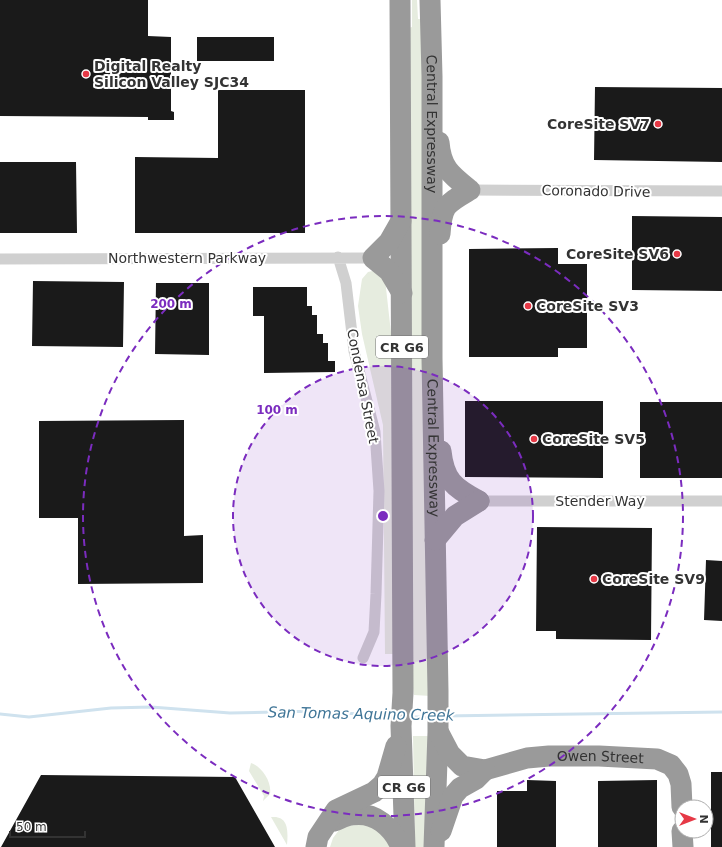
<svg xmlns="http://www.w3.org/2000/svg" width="722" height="847" viewBox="0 0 722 847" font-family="'DejaVu Sans',sans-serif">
<rect width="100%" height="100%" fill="#fff"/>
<path fill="#e6ecdf" d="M 412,0 L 417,0 L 418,19 L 423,19 L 431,696 L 414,695 L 413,688 L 405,29 L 412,27 Z
M 377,270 L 385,279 L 391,333 L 396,654 L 385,654 L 383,425 L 362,334 L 358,306 L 362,279 L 368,272 Z
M 413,736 L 430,736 L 427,847 L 415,847 Z
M 251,763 C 262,767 272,782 270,794 L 263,801 L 264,796 L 249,771 Z
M 274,817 C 289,817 288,833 287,845 L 271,817 Z
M 373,824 L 391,847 L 330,847 L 333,838 L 342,826 Z"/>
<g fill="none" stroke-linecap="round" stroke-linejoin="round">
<path stroke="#cfe2ee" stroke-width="3" d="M 0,714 L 29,717 L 111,708 L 151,707 L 230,713 L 320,711 L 395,717
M 444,716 L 722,712
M 409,717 L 431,717"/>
</g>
<path fill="#1a1a1a" d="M 0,0 L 148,0 L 148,36 L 171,37 L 171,111 L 174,112 L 174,120 L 148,120 L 148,117 L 0,116 Z
M 197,37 L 274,37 L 274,61 L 197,61 Z
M 595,87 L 722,88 L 722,162 L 594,160 Z
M 218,90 L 305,90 L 305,233 L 135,233 L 135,157 L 218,158 Z
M 0,162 L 76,162 L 77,233 L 0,233 Z
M 632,216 L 722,217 L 722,291 L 632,290 Z
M 558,248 L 558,264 L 587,264 L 587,348 L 558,348 L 558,357 L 469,357 L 469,249 Z
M 33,281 L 124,282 L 123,347 L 32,346 Z
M 156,283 L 209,283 L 209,355 L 155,354 Z
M 253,287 L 307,287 L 307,306 L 312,306 L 312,315 L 317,315 L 317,334 L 323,334 L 323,343 L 328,343 L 328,361 L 335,361 L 335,372 L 264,373 L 264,316 L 253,316 Z
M 465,401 L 603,401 L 603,478 L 465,477 Z
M 640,402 L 722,402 L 722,478 L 640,478 Z
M 184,420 L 184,536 L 203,535 L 203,583 L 78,584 L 78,518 L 39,518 L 39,421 Z
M 537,527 L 652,528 L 651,640 L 556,639 L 556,631 L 536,631 Z
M 706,560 L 722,561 L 722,621 L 704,620 Z
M 711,772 L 722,772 L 722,847 L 711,847 Z
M 41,775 L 235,777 L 275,847 L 1,847 Z
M 527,780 L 556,781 L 556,847 L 497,847 L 497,791 L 527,791 Z
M 657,780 L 657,847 L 598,847 L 598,781 Z"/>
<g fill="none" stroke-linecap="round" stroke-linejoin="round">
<path stroke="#d0d0d0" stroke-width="11" d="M 470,190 L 722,191
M 338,257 L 346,283 L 354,351 L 375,432 L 379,491 L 376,594 L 374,632 L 363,658
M 0,259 L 373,258
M 479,501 L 722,501"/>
<g stroke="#9a9a9a" stroke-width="21">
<path d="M 400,0 L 403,693 L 401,726 L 405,847"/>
<path id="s1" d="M 430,0 L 432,76 L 432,358 L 438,691 L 438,732 L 434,847"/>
<path d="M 439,142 C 441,168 451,175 470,190 C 446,204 442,205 440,234"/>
<path d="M 401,221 L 389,242 L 373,258 L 389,271 L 402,293"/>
<path d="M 441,451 C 444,480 454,488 479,501"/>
<path d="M 435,540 L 455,516 L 479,501"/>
<path id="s2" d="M 439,733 L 450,754 L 462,766 L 485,770 L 527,758 L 549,756 L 599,756 L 657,759 L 671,765 L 678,774 L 681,784 L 682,807"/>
<path d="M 334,821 C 340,819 346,815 352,815 C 375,811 393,828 401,847"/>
<path d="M 441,831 L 453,796 L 460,788 L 476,779 L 485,770"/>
<path d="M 682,831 L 683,847"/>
<path d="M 316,847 L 318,837 L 336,810 L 374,792 L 382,785 L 387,777 L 396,746"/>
</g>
</g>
<circle cx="383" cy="516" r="150" fill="#7b2cbf" fill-opacity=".12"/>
<g fill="none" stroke="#7b2cbf" stroke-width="2" stroke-dasharray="7 5">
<circle cx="383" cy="516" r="150"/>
<circle cx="383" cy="516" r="300"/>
</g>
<g fill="#e63946" stroke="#fff" stroke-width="1.5">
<circle cx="86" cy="74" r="4"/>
<circle cx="658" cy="124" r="4"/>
<circle cx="677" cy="254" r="4"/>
<circle cx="528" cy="306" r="4"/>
<circle cx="534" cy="439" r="4"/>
<circle cx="594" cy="579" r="4"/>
</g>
<g text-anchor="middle" stroke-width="4" stroke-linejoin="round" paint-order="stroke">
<g fill="#fff" stroke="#707070" stroke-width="1">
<rect x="376" y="336" width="52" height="22" rx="3"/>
<rect x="378" y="776" width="52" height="22" rx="3"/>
</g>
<g font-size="13" font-weight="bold" fill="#333">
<text x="402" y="352">CR G6</text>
<text x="404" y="792">CR G6</text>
</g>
<g font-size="14" font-weight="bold" fill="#333" stroke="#fff" text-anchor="start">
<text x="94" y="71">Digital Realty<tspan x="94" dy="16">Silicon Valley SJC34</tspan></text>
<text x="650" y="129" text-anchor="end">CoreSite SV7</text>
<text x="669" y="259" text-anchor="end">CoreSite SV6</text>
<text x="536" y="311">CoreSite SV3</text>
<text x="542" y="444">CoreSite SV5</text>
<text x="602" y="584">CoreSite SV9</text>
</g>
<g font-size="14" fill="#333" stroke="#fff">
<text dy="5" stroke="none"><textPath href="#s1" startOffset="124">Central Expressway</textPath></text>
<text transform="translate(596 191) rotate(1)" y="5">Coronado Drive</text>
<text x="187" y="263">Northwestern Parkway</text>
<text transform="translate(363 386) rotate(79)" y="5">Condensa Street</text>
<text dy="5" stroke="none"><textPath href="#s1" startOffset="448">Central Expressway</textPath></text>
<text x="600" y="506">Stender Way</text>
<text dy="5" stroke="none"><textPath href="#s2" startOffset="181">Owen Street</textPath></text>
</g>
<g font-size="15" font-style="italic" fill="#3f7597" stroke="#fff">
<text transform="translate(361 714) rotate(1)" y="5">San Tomas Aquino Creek</text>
</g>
</g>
<circle cx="383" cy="516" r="6" fill="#7b2cbf" stroke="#fff" stroke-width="2"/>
<g font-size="12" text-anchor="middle" font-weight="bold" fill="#7b2cbf" stroke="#fff" stroke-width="4" stroke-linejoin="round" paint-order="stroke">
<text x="171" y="308">200 m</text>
<text x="277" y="414">100 m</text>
</g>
<g transform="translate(694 819) rotate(90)"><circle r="19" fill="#ffffff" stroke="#adadad"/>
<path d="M0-3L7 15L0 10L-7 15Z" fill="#e63946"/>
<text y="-6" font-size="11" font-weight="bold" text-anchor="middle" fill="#333333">N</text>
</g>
<path d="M10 831v6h75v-6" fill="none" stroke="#333333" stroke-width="2"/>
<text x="16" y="831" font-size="12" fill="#333333" stroke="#ffffff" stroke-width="3" paint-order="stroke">50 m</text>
</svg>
